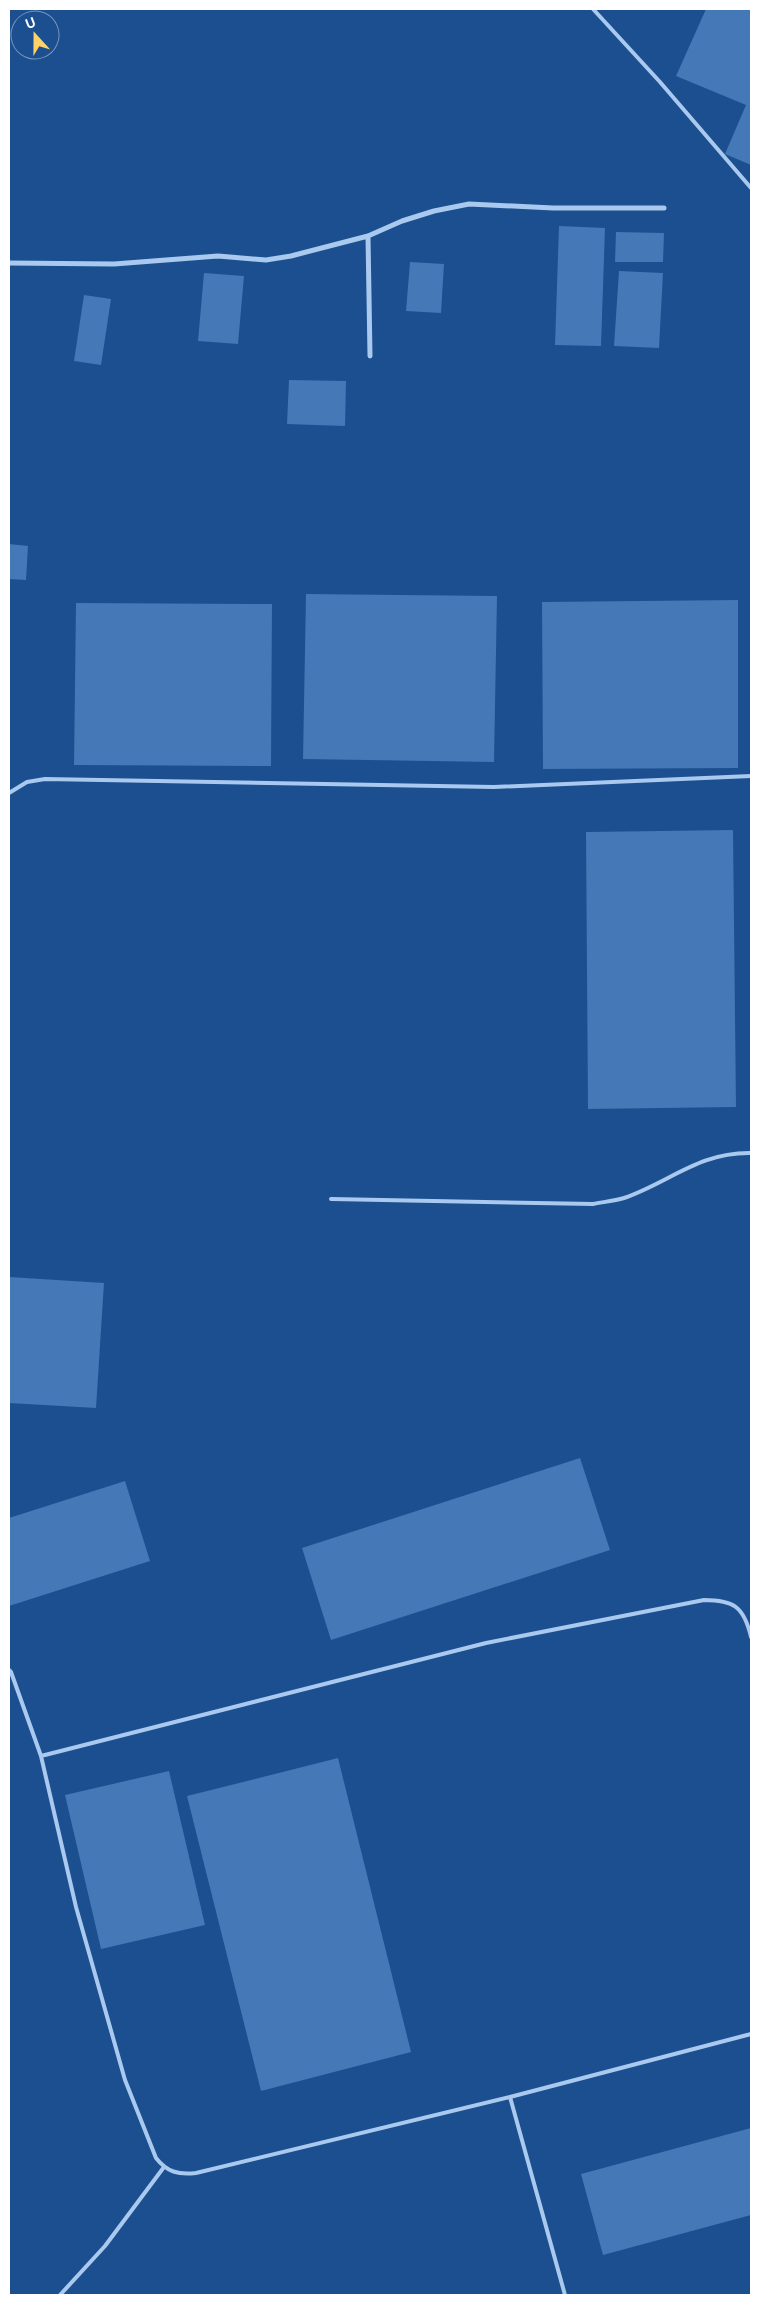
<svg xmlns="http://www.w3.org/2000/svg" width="760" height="2304" viewBox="0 0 760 2304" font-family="'DM Sans',sans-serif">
<rect width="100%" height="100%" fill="#1b4f8f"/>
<path fill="#4478b7" d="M 706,9 L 751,9 L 751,165 L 725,154 L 746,105 L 676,76 Z
M 559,226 L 605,228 L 601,346 L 555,345 Z
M 616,232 L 664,233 L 663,262 L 615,262 Z
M 410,262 L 444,264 L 441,313 L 406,311 Z
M 619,271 L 663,273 L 659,348 L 614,346 Z
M 204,273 L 244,276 L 238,344 L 198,341 Z
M 84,295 L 111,299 L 101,365 L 74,361 Z
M 289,380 L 346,381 L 345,426 L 287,424 Z
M 9,544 L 28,546 L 26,580 L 9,579 Z
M 306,594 L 497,596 L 494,762 L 303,759 Z
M 738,600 L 738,768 L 543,769 L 542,602 Z
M 76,603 L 272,604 L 271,766 L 74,765 Z
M 733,830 L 736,1107 L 588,1109 L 586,832 Z
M 9,1277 L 104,1283 L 96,1408 L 9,1403 Z
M 580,1458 L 610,1550 L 331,1640 L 302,1548 Z
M 125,1481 L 150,1561 L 9,1606 L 9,1518 Z
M 338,1758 L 411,2052 L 261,2091 L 187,1796 Z
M 169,1771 L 205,1925 L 101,1949 L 65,1795 Z
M 751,2128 L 751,2215 L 603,2255 L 581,2174 Z"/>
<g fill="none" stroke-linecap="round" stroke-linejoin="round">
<path stroke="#a9c9ee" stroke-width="4" d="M 593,9 L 660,82 L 751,188
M 9,793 L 27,782 L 45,779 L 494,787 L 751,776
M 331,1199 L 593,1204 C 603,1202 614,1201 624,1198 C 670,1182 699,1152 751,1153
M 9,1670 L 11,1672 L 41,1756 L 76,1907 L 125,2080 L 156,2158 C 167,2172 178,2175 196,2173 L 510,2097
M 41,1756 L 486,1643 L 704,1600 C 734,1600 744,1607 751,1637
M 60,2295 L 105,2246 L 164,2167
M 565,2295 L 510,2097 L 751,2034"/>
<path stroke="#a9c9ee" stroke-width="5" d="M 368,236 L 370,356
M 9,263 L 114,264 L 218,256 L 266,260 L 291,256 L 368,236 L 402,221 L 434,211 L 469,204 L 553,208 L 664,208"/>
</g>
<rect width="760" height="2304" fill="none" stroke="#ffffff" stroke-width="20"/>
<g transform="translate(35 35) rotate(339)"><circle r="24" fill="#1b4f8f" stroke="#7695bc"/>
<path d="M0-4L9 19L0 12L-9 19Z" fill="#ffd166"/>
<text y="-8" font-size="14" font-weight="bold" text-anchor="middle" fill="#ffffff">U</text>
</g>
</svg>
